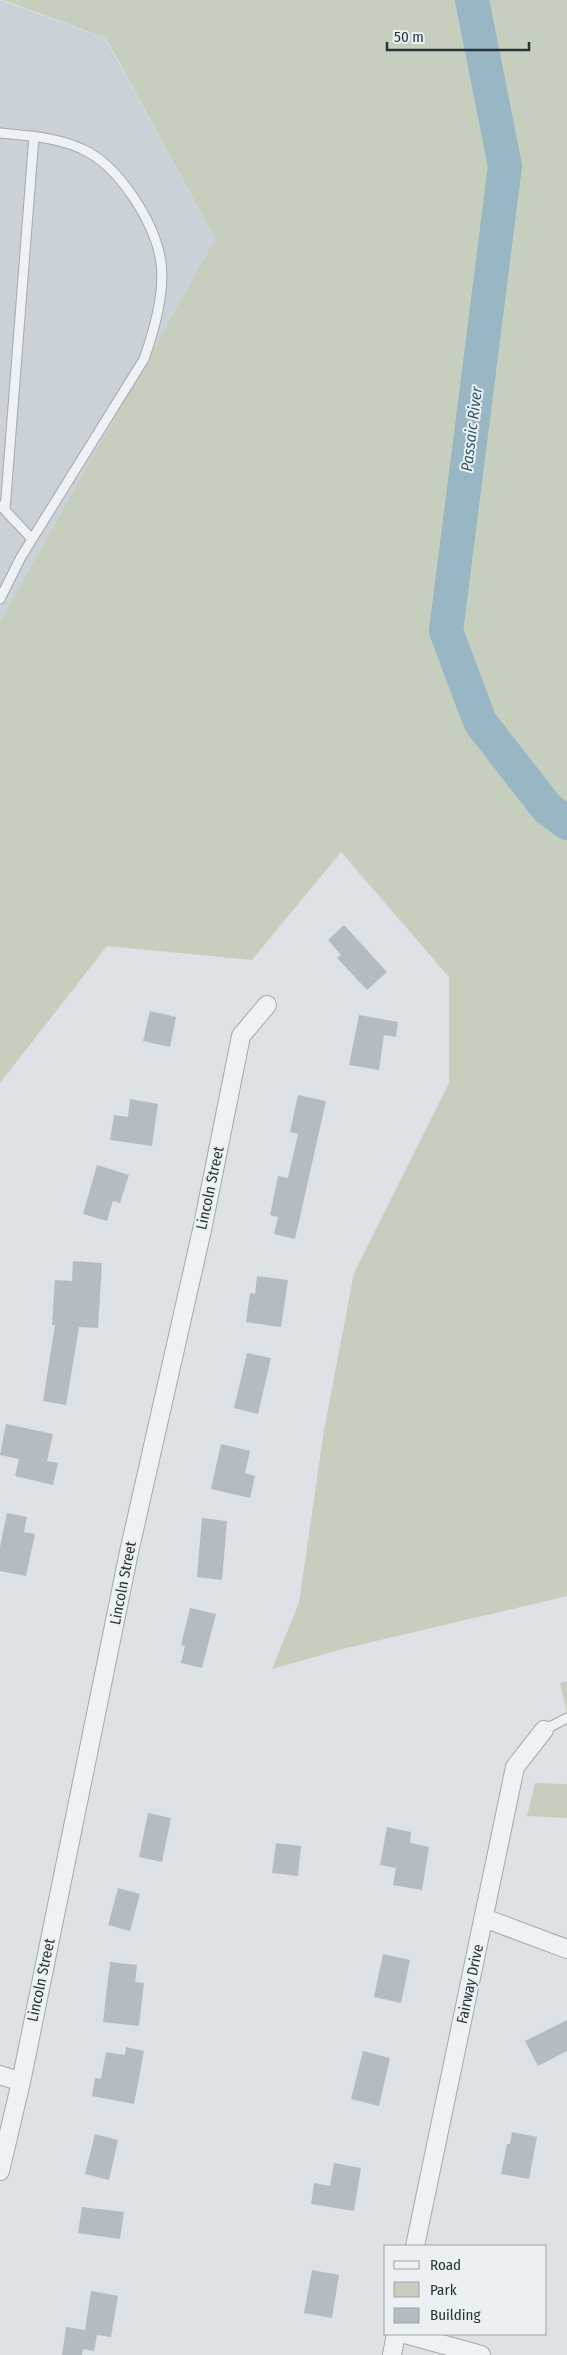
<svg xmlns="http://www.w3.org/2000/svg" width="567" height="2355" viewBox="0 0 567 2355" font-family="'Fira Sans Condensed',sans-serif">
<rect width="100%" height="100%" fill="#dce2e5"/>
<path fill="#cad1d7" d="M 0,0 L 105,38 L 215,239 L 0,621 Z"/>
<path fill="#c6cfbe" d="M 3,0 L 567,0 L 567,1596 L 346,1648 L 272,1669 L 299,1603 L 324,1430 L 354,1273 L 449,1083 L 449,977 L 341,852 L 252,960 L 107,946 L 0,1083 L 0,621 L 215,239 L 106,38 Z
M 567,1681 L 567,1713 L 560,1683 Z
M 535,1783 L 567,1784 L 567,1818 L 527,1816 Z"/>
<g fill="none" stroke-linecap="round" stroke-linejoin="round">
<path stroke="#99b6c4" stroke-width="34" d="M 472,0 L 505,166 L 446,631 L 480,722 L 547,808 L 567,823"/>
</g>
<path fill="#b4bcc2" d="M 344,925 L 387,972 L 367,990 L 337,958 L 341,955 L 328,940 Z
M 150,1011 L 176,1017 L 170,1047 L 143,1041 Z
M 359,1015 L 398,1022 L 396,1037 L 384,1035 L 379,1070 L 349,1065 Z
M 298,1095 L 326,1101 L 295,1239 L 274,1234 L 278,1217 L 270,1215 L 278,1176 L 288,1178 L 298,1134 L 290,1132 Z
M 130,1099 L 158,1104 L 152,1146 L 110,1140 L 114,1115 L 128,1117 Z
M 97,1165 L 129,1175 L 120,1203 L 113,1201 L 107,1221 L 83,1214 Z
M 73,1261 L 102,1263 L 98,1328 L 79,1327 L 66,1405 L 43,1401 L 55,1325 L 52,1325 L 55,1280 L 72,1281 Z
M 257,1276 L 288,1280 L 281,1327 L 246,1322 L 250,1293 L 255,1294 Z
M 247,1353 L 271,1358 L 258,1414 L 234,1408 Z
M 6,1424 L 53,1434 L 47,1461 L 58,1463 L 53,1485 L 15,1476 L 19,1459 L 0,1455 Z
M 221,1444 L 250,1451 L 245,1473 L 255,1476 L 250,1498 L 211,1489 Z
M 7,1513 L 27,1517 L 24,1532 L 35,1534 L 26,1576 L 0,1571 L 0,1547 Z
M 202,1518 L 227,1521 L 222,1580 L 197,1577 Z
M 190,1608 L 216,1614 L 202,1668 L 181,1663 L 185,1646 L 181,1645 Z
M 148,1813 L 171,1818 L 162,1862 L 139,1857 Z
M 387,1827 L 411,1832 L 410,1843 L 429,1847 L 422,1890 L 393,1885 L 396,1868 L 380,1865 Z
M 276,1843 L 301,1846 L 298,1876 L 272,1873 Z
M 118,1888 L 140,1894 L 130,1931 L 108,1925 Z
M 383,1954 L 410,1960 L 401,2003 L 374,1997 Z
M 110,1962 L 137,1965 L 135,1982 L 144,1983 L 139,2026 L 103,2022 Z
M 567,2020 L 567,2051 L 538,2066 L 525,2041 Z
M 126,2047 L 144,2051 L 134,2104 L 92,2096 L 95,2078 L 101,2079 L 106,2052 L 125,2055 Z
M 363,2051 L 390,2058 L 379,2106 L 351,2099 Z
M 512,2132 L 537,2137 L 529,2179 L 501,2174 L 507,2144 L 510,2144 Z
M 95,2134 L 118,2140 L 109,2180 L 85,2174 Z
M 334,2163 L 361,2168 L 354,2211 L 311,2204 L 314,2183 L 330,2186 Z
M 82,2207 L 124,2212 L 120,2239 L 78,2233 Z
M 312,2270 L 339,2275 L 332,2318 L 304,2313 Z
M 91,2291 L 118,2296 L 111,2337 L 97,2335 L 94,2351 L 83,2349 L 82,2355 L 62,2355 L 66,2327 L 85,2330 Z"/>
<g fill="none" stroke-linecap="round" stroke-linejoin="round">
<defs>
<path id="lane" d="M 0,133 C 28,136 56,137 82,149 C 119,165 155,223 161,262 C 165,292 154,331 144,359 L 21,557 L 0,599
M 1,506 L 32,539
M 5,510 L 34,136
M 544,1730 L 567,1718"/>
<path id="street" d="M 484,1918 L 567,1949
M 0,2075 L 21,2082
M 0,2171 L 21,2082 L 129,1552 L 202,1230 L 241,1036 L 267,1005
M 415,2246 L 515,1767 L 544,1730
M 405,2334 L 481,2355
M 392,2355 L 396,2334"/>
</defs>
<use href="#lane" stroke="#a2aaaf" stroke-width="11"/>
<use href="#street" stroke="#a2aaaf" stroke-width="20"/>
<use href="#lane" stroke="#eef2f4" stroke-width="9"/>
<use href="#street" stroke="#eef2f4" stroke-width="18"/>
</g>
<g text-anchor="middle" stroke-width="4" stroke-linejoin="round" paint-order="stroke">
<g font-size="15" fill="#27323b" stroke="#ebf0f3">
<text transform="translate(210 1188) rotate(-78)" y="5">Lincoln Street</text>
<text transform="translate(123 1583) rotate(-79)" y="5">Lincoln Street</text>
<text transform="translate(41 1980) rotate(-78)" y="5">Lincoln Street</text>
<text transform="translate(470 1984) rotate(-78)" y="5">Fairway Drive</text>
</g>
<g font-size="16" font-style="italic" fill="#34586b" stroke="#ebf0f3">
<text transform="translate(471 429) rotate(-83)" y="6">Passaic River</text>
</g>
</g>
<rect x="384" y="2245" width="162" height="90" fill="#ebf0f3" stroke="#9da4a9"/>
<rect x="394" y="2261" width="25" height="8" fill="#eef2f4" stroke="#9da4a9"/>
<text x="430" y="2270" font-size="15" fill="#27323b">Road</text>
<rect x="394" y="2282" width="25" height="15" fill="#c6cfbe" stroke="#9da4a9"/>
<text x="430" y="2295" font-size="15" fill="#27323b">Park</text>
<rect x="394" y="2308" width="25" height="15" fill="#b4bcc2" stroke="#9da4a9"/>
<text x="430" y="2320" font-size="15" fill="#27323b">Building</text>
<path d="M387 42v8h142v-8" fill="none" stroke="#27323b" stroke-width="2.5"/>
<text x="394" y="42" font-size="15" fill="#27323b" stroke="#ebf0f3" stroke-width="4" paint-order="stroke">50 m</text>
</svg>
